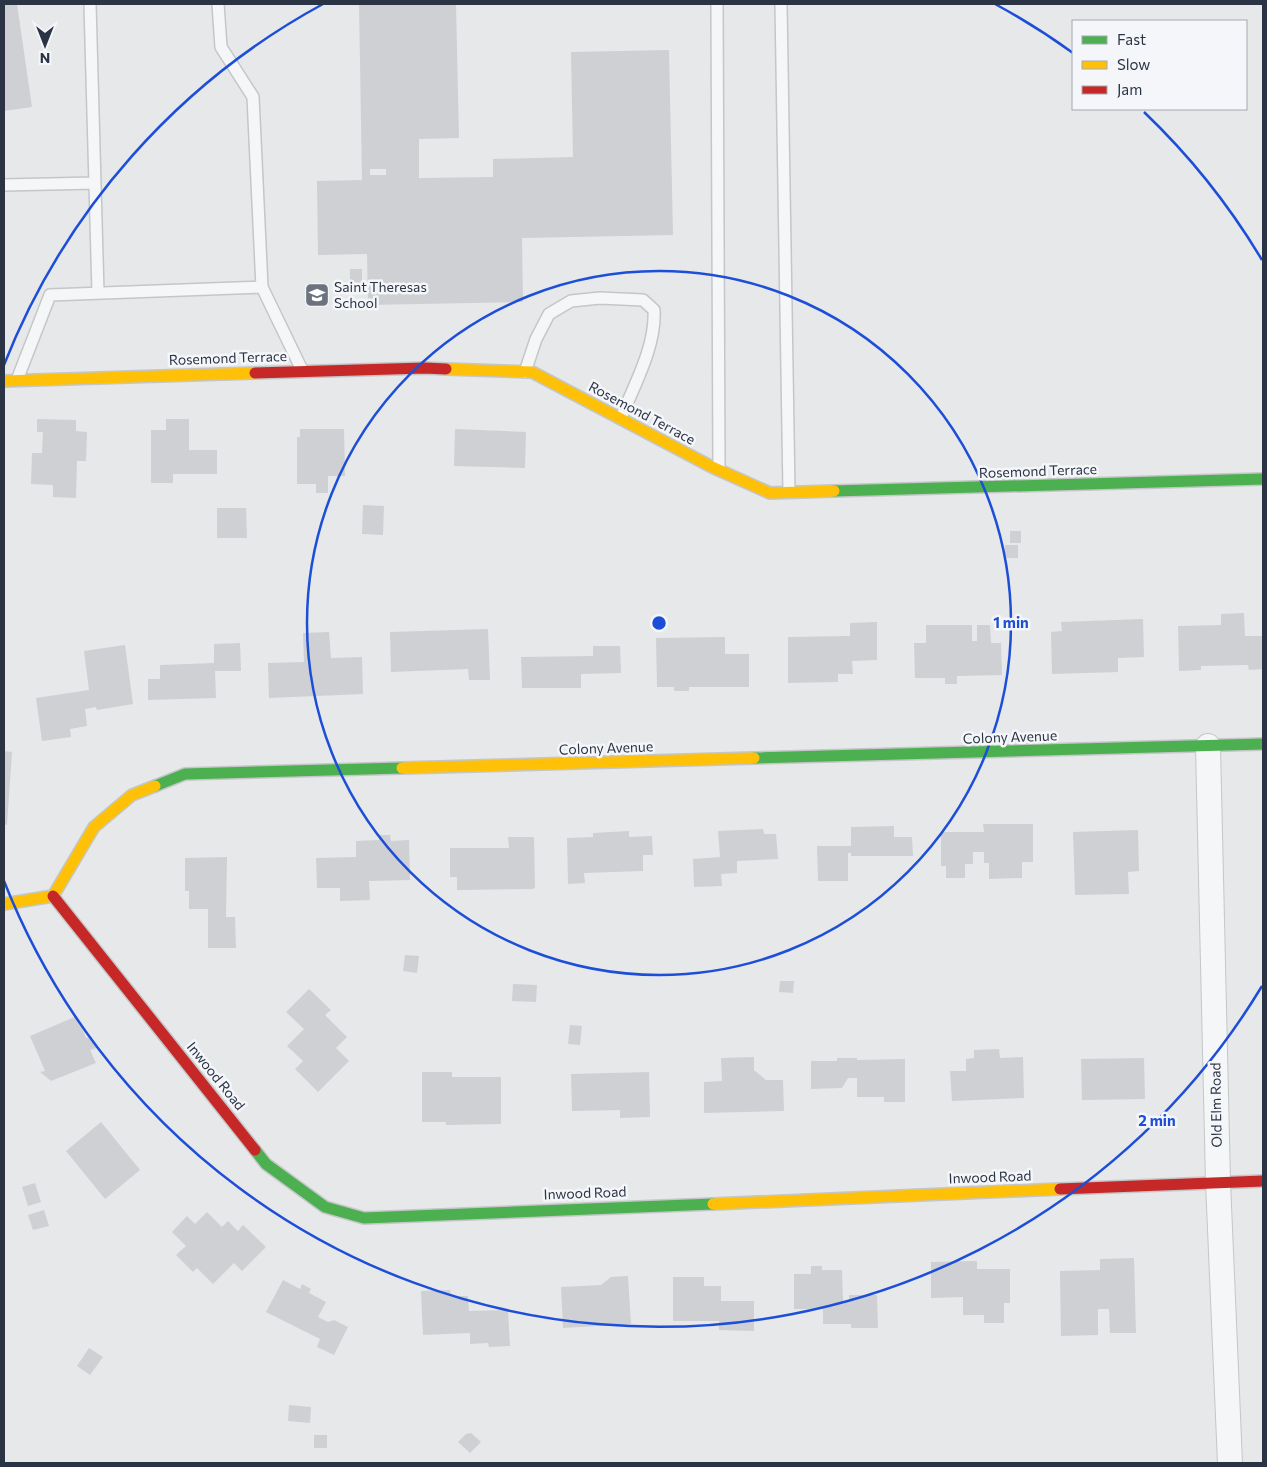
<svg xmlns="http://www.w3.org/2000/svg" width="1267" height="1467" viewBox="0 0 1267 1467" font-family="Commissioner,sans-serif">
<rect width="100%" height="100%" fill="#e6e8ea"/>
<path fill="#ced0d3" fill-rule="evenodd" d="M 4,4 L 17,4 L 32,107 L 4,111 Z
M 359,4 L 456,4 L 459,138 L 419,139 L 419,178 L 493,177 L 493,159 L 573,157 L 571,52 L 669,50 L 673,235 L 522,238 L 523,302 L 368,305 L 367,254 L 318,255 L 317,181 L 362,180 ZM 370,169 L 386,169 L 386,175 L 370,175 Z
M 350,269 L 362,269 L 362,286 L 350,286 Z
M 37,419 L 76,420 L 76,431 L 87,432 L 86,461 L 77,461 L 76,498 L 53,497 L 53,485 L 31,484 L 32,453 L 42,453 L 43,432 L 37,432 Z
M 166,419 L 189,419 L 189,450 L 217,450 L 217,474 L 173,474 L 173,483 L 151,483 L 151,430 L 166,430 Z
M 300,429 L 344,429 L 345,476 L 328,476 L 328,493 L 316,493 L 316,484 L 297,484 L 297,437 L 300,437 Z
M 455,429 L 526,432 L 525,468 L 454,466 Z
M 363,505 L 384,506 L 383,535 L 362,534 Z
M 217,508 L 246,508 L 247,538 L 217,538 Z
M 1010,531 L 1021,531 L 1021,543 L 1010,543 Z
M 1005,545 L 1018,545 L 1018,558 L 1005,558 Z
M 1244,613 L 1245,636 L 1263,636 L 1263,669 L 1249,670 L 1248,665 L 1201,666 L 1201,670 L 1179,671 L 1178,626 L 1221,625 L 1221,614 Z
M 1143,619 L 1144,657 L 1118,658 L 1118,672 L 1052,674 L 1051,632 L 1062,631 L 1061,622 Z
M 877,622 L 877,660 L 852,661 L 853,674 L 838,674 L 838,682 L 788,683 L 788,637 L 850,636 L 850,623 Z
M 926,625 L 972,625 L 972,641 L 977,641 L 977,625 L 990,625 L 991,643 L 1001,643 L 1002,675 L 957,676 L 957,684 L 945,684 L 945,678 L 915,678 L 914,643 L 926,643 Z
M 488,629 L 490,680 L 469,680 L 468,669 L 391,672 L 390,632 Z
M 329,632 L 331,658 L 362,657 L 363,694 L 269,698 L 268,663 L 304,662 L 303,633 Z
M 725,637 L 725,654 L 749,654 L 749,687 L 689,687 L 689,691 L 674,691 L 674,687 L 657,687 L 656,638 Z
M 240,643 L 241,671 L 215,671 L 216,698 L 148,700 L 148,679 L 160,679 L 160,665 L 214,663 L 214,644 Z
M 125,645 L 133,704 L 97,710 L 96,707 L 85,709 L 87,726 L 70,729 L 71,737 L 42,741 L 36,698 L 89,690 L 84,651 Z
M 593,646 L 620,646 L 621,673 L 581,674 L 581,688 L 522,688 L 521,657 L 593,656 Z
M 4,751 L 12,752 L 7,825 L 4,824 Z
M 983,824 L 1033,824 L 1033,862 L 1022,862 L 1022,878 L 989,879 L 989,863 L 984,863 L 984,852 L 973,852 L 973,864 L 965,864 L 965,878 L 946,878 L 946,866 L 941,866 L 941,832 L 984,832 Z
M 894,826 L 894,837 L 912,837 L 913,856 L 851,856 L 851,853 L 848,853 L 848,881 L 818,881 L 817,846 L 851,846 L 851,827 Z
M 763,829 L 764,834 L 776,834 L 778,859 L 737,861 L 737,873 L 721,874 L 722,886 L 694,887 L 693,859 L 720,857 L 718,831 Z
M 1138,830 L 1139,871 L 1128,872 L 1129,894 L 1075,895 L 1073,832 Z
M 629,831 L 629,837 L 652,836 L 653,855 L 643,855 L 643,871 L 584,873 L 585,883 L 568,884 L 567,838 L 593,837 L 593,833 Z
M 379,835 L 390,835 L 391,841 L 409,840 L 410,880 L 369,881 L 370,900 L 340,901 L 340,888 L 317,888 L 316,858 L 356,857 L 356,841 L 379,840 Z
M 508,837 L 534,837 L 535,887 L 533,889 L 457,890 L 457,877 L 450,877 L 450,848 L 509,848 Z
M 227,857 L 226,917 L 235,917 L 236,948 L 208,948 L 208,909 L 189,909 L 189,891 L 185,891 L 185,858 Z
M 405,955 L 419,956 L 417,973 L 403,971 Z
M 780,981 L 794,981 L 793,993 L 779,992 Z
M 513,984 L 537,985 L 536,1002 L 512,1001 Z
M 309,989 L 331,1010 L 325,1015 L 347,1037 L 336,1048 L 349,1061 L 318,1092 L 295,1069 L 303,1061 L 287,1046 L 304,1029 L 286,1012 Z
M 77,1016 L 86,1038 L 91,1036 L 96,1048 L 90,1050 L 96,1063 L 51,1081 L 40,1072 L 45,1071 L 30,1036 Z
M 570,1025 L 582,1026 L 580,1045 L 568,1044 Z
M 999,1049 L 1000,1058 L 1023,1057 L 1024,1098 L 952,1101 L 950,1071 L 966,1071 L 966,1059 L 974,1058 L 974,1050 Z
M 754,1057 L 754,1070 L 766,1080 L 783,1080 L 784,1111 L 704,1113 L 704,1082 L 722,1081 L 721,1058 Z
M 837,1058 L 857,1058 L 857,1060 L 905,1059 L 905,1102 L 884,1102 L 884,1097 L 857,1097 L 857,1078 L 848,1078 L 842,1088 L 811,1089 L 811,1061 L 837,1061 Z
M 1144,1058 L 1145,1099 L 1082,1100 L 1081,1059 Z
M 422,1072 L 452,1072 L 452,1077 L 501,1077 L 501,1124 L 446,1125 L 446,1122 L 422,1122 Z
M 649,1072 L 650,1117 L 620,1118 L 620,1110 L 572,1111 L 571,1074 Z
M 101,1122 L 140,1170 L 105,1199 L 66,1151 Z
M 35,1183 L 41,1202 L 28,1206 L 22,1187 Z
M 44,1210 L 49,1226 L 33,1230 L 28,1215 Z
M 207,1212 L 222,1227 L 228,1221 L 238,1231 L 243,1225 L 266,1247 L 242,1271 L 234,1263 L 213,1284 L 197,1268 L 193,1272 L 176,1255 L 186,1246 L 172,1232 L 187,1216 L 195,1224 Z
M 1134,1258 L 1136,1333 L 1110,1333 L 1109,1309 L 1098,1309 L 1098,1335 L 1061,1336 L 1060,1271 L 1100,1270 L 1100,1259 Z
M 977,1261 L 977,1269 L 1010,1269 L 1010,1303 L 1004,1303 L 1004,1323 L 984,1323 L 984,1315 L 963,1315 L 963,1297 L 931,1298 L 931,1262 Z
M 811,1266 L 822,1266 L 822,1270 L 842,1270 L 843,1301 L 849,1301 L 849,1295 L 877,1295 L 878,1328 L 851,1328 L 851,1324 L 823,1324 L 823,1309 L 794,1309 L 794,1274 L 811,1274 Z
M 628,1276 L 631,1324 L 563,1328 L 561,1287 L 601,1285 L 611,1277 Z
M 673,1277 L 704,1277 L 704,1286 L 721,1286 L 721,1301 L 754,1301 L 754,1331 L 719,1330 L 719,1321 L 673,1321 Z
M 283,1280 L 300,1289 L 302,1284 L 311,1289 L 309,1293 L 326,1302 L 318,1317 L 328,1322 L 334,1320 L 348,1327 L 334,1355 L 317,1347 L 320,1339 L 266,1312 Z
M 450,1290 L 451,1296 L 468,1296 L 469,1311 L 508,1310 L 510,1346 L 489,1347 L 488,1343 L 470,1344 L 470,1333 L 423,1335 L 421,1291 Z
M 89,1348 L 103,1357 L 90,1375 L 77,1366 Z
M 289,1405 L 311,1407 L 310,1423 L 288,1421 Z
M 471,1433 L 481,1442 L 470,1453 L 458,1442 L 466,1434 Z
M 314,1435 L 327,1435 L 327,1448 L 314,1448 Z"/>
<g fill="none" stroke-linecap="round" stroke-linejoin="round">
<defs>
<path id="lane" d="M 90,4 L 98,293
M 218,4 L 221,47 L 253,97 L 262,287 L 302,370
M 717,4 L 719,469
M 781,4 L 789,492
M 4,185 L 95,183
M 525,372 L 536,339 L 549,314 L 571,301 L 600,298 L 643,300 L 654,310 C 656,347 634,385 621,418
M 17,380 L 50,295 L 262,287"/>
<path id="street" d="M 1208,746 L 1218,1182 L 1230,1463"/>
<path id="fast" d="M 834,491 L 1263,479
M 754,758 L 1263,744
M 155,786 L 185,774 L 402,768
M 255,1150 L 266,1164 L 325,1207 L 364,1218 L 713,1204"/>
<path id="slow" d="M 446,369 L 532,372 L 712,467 L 770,493 L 834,491
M 4,381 L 255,373
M 402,768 L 754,758
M 4,904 L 53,896 L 94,827 L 132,795 L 155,786
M 713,1204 L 1060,1189"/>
<path id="jam" d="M 255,373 L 425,368 L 446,369
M 53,896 L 255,1150
M 1060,1189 L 1263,1181"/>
</defs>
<use href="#lane" stroke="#c4c6c8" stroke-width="14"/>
<use href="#street" stroke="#c4c6c8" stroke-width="26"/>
<use href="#fast" stroke="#c4c6c8" stroke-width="14"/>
<use href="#slow" stroke="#c4c6c8" stroke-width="14"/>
<use href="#jam" stroke="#c4c6c8" stroke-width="14"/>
<use href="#lane" stroke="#f5f6f7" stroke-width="11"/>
<use href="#street" stroke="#f5f6f7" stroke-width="24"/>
<use href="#fast" stroke="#4caf50" stroke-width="11"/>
<use href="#slow" stroke="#ffc107" stroke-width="11"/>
<use href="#jam" stroke="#c62828" stroke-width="11"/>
</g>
<g fill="none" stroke="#1d4ed8" stroke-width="2.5">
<circle cx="659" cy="623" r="352"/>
<path d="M1262 986A704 704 0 0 1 4 881M4 365A704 704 0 0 1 323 4M995 4A704 704 0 0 1 1073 53M1144 112A704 704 0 0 1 1262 260"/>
</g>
<defs>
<symbol id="school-square" viewBox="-11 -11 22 22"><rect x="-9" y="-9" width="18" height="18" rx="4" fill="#6c737f" stroke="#f4f6f9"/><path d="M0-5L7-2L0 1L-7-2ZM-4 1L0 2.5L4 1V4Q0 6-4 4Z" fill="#fff"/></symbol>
</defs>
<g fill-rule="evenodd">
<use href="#school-square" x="303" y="281" width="28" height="28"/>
</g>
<g text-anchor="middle" stroke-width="5" stroke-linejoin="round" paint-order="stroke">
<g font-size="14" fill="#2b3445" stroke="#f4f6f9" text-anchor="start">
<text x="334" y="292">Saint Theresas<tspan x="334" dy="16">School</tspan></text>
</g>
<g font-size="14" fill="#2b3445" stroke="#f4f6f9">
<text transform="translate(228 358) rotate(-2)" y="5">Rosemond Terrace</text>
<text transform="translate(642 413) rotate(28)" y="5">Rosemond Terrace</text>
<text transform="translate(1038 471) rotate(-2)" y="5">Rosemond Terrace</text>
<text transform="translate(1010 737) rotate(-2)" y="5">Colony Avenue</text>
<text transform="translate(606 748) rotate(-2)" y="5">Colony Avenue</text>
<text transform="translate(216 1076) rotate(51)" y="5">Inwood Road</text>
<text transform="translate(1216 1105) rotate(-91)" y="5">Old Elm Road</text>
<text transform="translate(990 1177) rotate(-2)" y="5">Inwood Road</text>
<text transform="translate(585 1193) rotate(-2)" y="5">Inwood Road</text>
</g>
</g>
<circle cx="659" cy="623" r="8" fill="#1d4ed8" stroke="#f4f6f9" stroke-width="2.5"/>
<g font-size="15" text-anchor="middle" font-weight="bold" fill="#1d4ed8" stroke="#f4f6f9" stroke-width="5" stroke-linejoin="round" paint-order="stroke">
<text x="1011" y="628">1 min</text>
<text x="1157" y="1126">2 min</text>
</g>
<rect width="1267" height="1467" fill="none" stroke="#2b3445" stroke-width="10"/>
<rect x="1072" y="20" width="175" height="90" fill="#f4f6f9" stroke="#a4a8b1"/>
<rect x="1082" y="36" width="25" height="8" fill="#4caf50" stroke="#a4a8b1"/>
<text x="1117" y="45" font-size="15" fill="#2b3445">Fast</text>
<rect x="1082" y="61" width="25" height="8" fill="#ffc107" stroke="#a4a8b1"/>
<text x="1117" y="70" font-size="15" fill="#2b3445">Slow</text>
<rect x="1082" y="86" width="25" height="8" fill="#c62828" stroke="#a4a8b1"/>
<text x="1117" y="95" font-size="15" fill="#2b3445">Jam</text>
<g transform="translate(45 45) rotate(180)" stroke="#f4f6f9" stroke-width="4" paint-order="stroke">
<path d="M0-4L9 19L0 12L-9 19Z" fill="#2b3445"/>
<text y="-8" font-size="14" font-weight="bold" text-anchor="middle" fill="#2b3445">N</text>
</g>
</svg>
